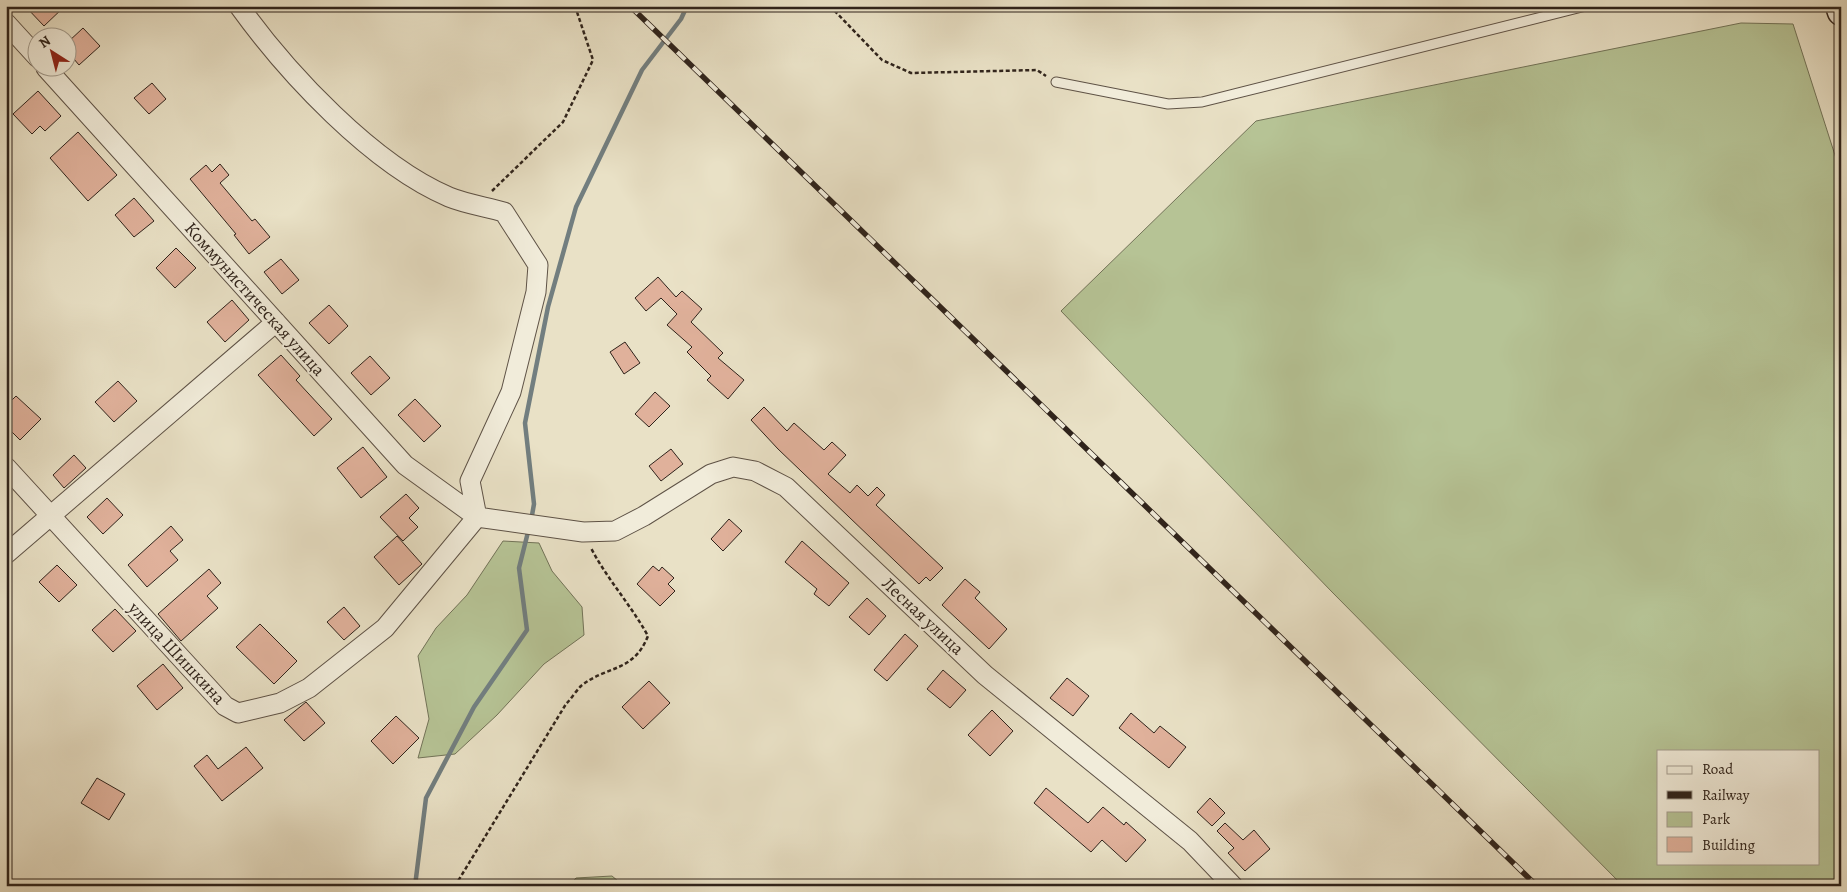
<svg xmlns="http://www.w3.org/2000/svg" width="1847" height="892" viewBox="0 0 1847 892" font-family="Alegreya,serif">
<rect width="100%" height="100%" fill="#e9e1c6"/>
<filter id="stains"><feTurbulence type="fractalNoise" baseFrequency=".004" numOctaves="4"/><feColorMatrix values="0 0 0 0 .2 0 0 0 0 .09 0 0 0 0 .02 0 0 0 .5 -.17"/></filter>
<radialGradient id="worn" r=".72"><stop offset=".6" stop-color="#630" stop-opacity="0"/><stop offset="1" stop-color="#630" stop-opacity=".3"/></radialGradient>
<path fill="#b6c395" stroke="#727358" fill-rule="evenodd" d="M 1741,23 L 1793,24 L 1841,174 L 1841,886 L 1623,886 L 1332,592 L 1061,311 L 1256,121 ZM 1658,751 L 1818,751 L 1818,863 L 1658,863 Z
M 503,541 L 539,543 L 552,571 L 582,607 L 584,635 L 544,664 L 497,715 L 455,754 L 418,758 L 429,719 L 418,656 L 436,628 L 467,595 Z
M 612,876 L 624,886 L 569,886 L 576,878 Z"/>
<g fill="none" stroke-linecap="round" stroke-linejoin="round">
<path stroke="#727e7f" stroke-width="4.5" d="M 531,521 L 534,504 L 525,423 L 548,307 L 576,207 L 642,70 L 681,19 L 687,6
M 415,886 L 426,798 L 474,707 L 527,630 L 519,568 L 529,528"/>
</g>
<path fill="#e0b19b" stroke="#2f231b" d="M 25,6 L 65,6 L 44,26 Z
M 83,28 L 100,46 L 79,65 L 68,52 L 68,42 Z
M 152,83 L 166,99 L 149,114 L 134,98 Z
M 38,91 L 61,116 L 45,131 L 40,126 L 32,134 L 13,114 Z
M 78,132 L 117,175 L 88,201 L 50,158 Z
M 220,164 L 229,175 L 220,183 L 252,221 L 255,219 L 270,237 L 249,254 L 234,235 L 236,234 L 190,179 L 206,165 L 212,172 Z
M 134,198 L 154,221 L 134,237 L 115,215 Z
M 176,248 L 196,268 L 175,288 L 156,268 Z
M 281,259 L 299,280 L 282,294 L 264,272 Z
M 658,277 L 676,297 L 682,291 L 702,309 L 691,322 L 723,353 L 718,358 L 744,380 L 728,399 L 707,380 L 711,376 L 687,352 L 692,347 L 667,325 L 677,314 L 661,298 L 646,311 L 635,298 Z
M 232,300 L 249,320 L 225,342 L 207,322 Z
M 329,305 L 348,326 L 329,344 L 309,323 Z
M 625,342 L 640,363 L 624,374 L 610,352 Z
M 281,355 L 300,376 L 296,380 L 332,419 L 314,436 L 258,375 Z
M 370,356 L 390,378 L 371,395 L 351,373 Z
M 118,381 L 137,401 L 114,422 L 95,402 Z
M 655,392 L 670,406 L 649,427 L 635,414 Z
M 16,396 L 41,419 L 20,440 L 6,426 L 6,406 Z
M 415,399 L 441,426 L 424,442 L 398,415 Z
M 764,407 L 787,431 L 794,423 L 824,450 L 832,442 L 846,455 L 828,474 L 850,493 L 857,485 L 868,496 L 877,487 L 885,495 L 876,505 L 943,568 L 930,581 L 926,577 L 919,584 L 778,449 L 751,420 Z
M 363,447 L 387,477 L 361,498 L 337,468 Z
M 671,449 L 683,464 L 661,481 L 649,466 Z
M 74,455 L 86,468 L 64,488 L 53,475 Z
M 406,494 L 419,508 L 409,518 L 418,527 L 403,541 L 380,517 Z
M 107,498 L 123,515 L 103,534 L 87,517 Z
M 729,519 L 742,531 L 723,551 L 711,539 Z
M 171,526 L 183,540 L 170,551 L 178,560 L 147,587 L 128,565 Z
M 397,536 L 422,564 L 399,585 L 374,557 Z
M 802,541 L 849,583 L 829,606 L 814,594 L 817,589 L 785,562 Z
M 57,565 L 77,585 L 59,602 L 39,582 Z
M 653,566 L 659,571 L 662,567 L 674,578 L 668,584 L 675,591 L 660,606 L 637,584 Z
M 209,569 L 221,583 L 207,596 L 218,608 L 181,641 L 158,614 Z
M 965,579 L 980,592 L 975,598 L 1007,629 L 989,649 L 942,605 Z
M 867,598 L 886,616 L 869,635 L 849,617 Z
M 344,607 L 360,626 L 344,640 L 327,622 Z
M 115,609 L 136,631 L 113,652 L 92,630 Z
M 260,624 L 297,661 L 274,684 L 236,647 Z
M 905,634 L 918,646 L 887,681 L 874,670 Z
M 163,664 L 183,688 L 157,710 L 137,686 Z
M 943,670 L 966,690 L 950,708 L 927,689 Z
M 1067,678 L 1089,696 L 1073,716 L 1050,698 Z
M 649,681 L 670,703 L 643,729 L 622,707 Z
M 306,702 L 325,723 L 304,741 L 284,720 Z
M 992,710 L 1013,731 L 990,756 L 968,735 Z
M 1131,713 L 1154,733 L 1160,726 L 1186,747 L 1169,768 L 1119,728 Z
M 396,716 L 419,738 L 393,764 L 371,741 Z
M 246,747 L 263,768 L 222,801 L 194,766 L 207,755 L 218,769 Z
M 97,778 L 125,794 L 109,820 L 81,803 Z
M 1046,788 L 1088,823 L 1103,807 L 1124,825 L 1126,822 L 1146,840 L 1126,862 L 1102,840 L 1091,852 L 1034,803 Z
M 1210,798 L 1225,813 L 1212,826 L 1197,812 Z
M 1225,823 L 1243,840 L 1254,830 L 1270,849 L 1245,871 L 1228,853 L 1234,848 L 1217,831 Z"/>
<g fill="none" stroke-linecap="round" stroke-linejoin="round">
<defs>
<path id="lane" d="M 1056,82 L 1168,104 L 1202,102 L 1586,6"/>
<path id="street" d="M 239,6 C 288,74 372,164 449,197 C 466,204 487,207 504,212 L 538,265 L 536,292 L 511,392 L 470,481 L 477,517
M 6,23 L 38,58
M 46,68 L 405,465 L 477,517 L 583,532 L 615,531 L 644,516 L 711,474 L 733,467 L 755,471 L 786,487 L 985,675 L 1190,841 L 1233,886
M 6,467 L 225,706 L 238,713 L 280,703 L 309,688 L 385,628 L 477,517
M 6,554 L 276,322"/>
<path id="secondary" d="M 1839,6 L 1841,12"/>
</defs>
<use href="#lane" stroke="#5e5246" stroke-width="11"/>
<use href="#street" stroke="#5e5246" stroke-width="21"/>
<use href="#secondary" stroke="#2f231b" stroke-width="29"/>
<path stroke="#2f231b" stroke-width="2.5" stroke-dasharray="4 2.5" stroke-linecap="butt" d="M 830,6 L 882,60 L 911,73 L 1037,70 L 1046,76
M 492,191 L 563,122 L 593,60 L 575,6
M 455,886 L 566,704 C 571,699 576,691 581,686 C 607,665 633,673 648,636 C 631,605 607,579 591,548"/>
<use href="#lane" stroke="#f1ecda" stroke-width="9"/>
<use href="#street" stroke="#f1ecda" stroke-width="19"/>
<use href="#secondary" stroke="#f1ecda" stroke-width="26"/>
<defs>
<path id="rail" d="M 630,6 L 1537,886"/>
</defs>
<use href="#rail" stroke="#2f231b" stroke-width="5.5"/>
<use href="#rail" stroke="#f1ecda" stroke-width="4" stroke-dasharray="11" stroke-linecap="butt"/>
</g>
<g text-anchor="middle" stroke-width="4" stroke-linejoin="round" paint-order="stroke">
<g font-size="18" fill="#2f231b" stroke="#f1ecda">
<text transform="translate(255 299) rotate(48)" y="6">Коммунистическая улица</text>
<text transform="translate(923 616) rotate(43)" y="6">Лесная улица</text>
<text transform="translate(177 653) rotate(47)" y="6">улица Шишкина</text>
</g>
</g>
<rect width="1847" height="892" fill="none" stroke="#e9e1c6" stroke-width="25"/>
<rect x="8" y="8" width="1832" height="877" fill="none" stroke="#2f231b" stroke-width="2.5"/>
<rect x="12" y="12" width="1822" height="867" fill="none" stroke="#2f231b"/>
<rect x="1657" y="750" width="162" height="115" fill="#f1ecda" stroke="#a39c8e"/>
<rect x="1667" y="766" width="25" height="8" fill="#f1ecda" stroke="#a39c8e"/>
<text x="1702" y="774" font-size="15" fill="#2f231b">Road</text>
<rect x="1667" y="791" width="25" height="8" fill="#2f231b" stroke="#a39c8e"/>
<text x="1702" y="800" font-size="15" fill="#2f231b">Railway</text>
<rect x="1667" y="812" width="25" height="15" fill="#b6c395" stroke="#a39c8e"/>
<text x="1702" y="824" font-size="15" fill="#2f231b">Park</text>
<rect x="1667" y="837" width="25" height="15" fill="#e0b19b" stroke="#a39c8e"/>
<text x="1702" y="850" font-size="15" fill="#2f231b">Building</text>
<g transform="translate(52 52) rotate(324)"><circle r="24" fill="#f1ecda" stroke="#a39c8e"/>
<path d="M0-4L9 19L0 12L-9 19Z" fill="#8f2418"/>
<text y="-8" font-size="14" font-weight="bold" text-anchor="middle" fill="#2f231b">N</text>
</g>
<rect width="100%" height="100%" filter="url(#stains)"/>
<rect width="100%" height="100%" fill="url(#worn)"/>
</svg>
